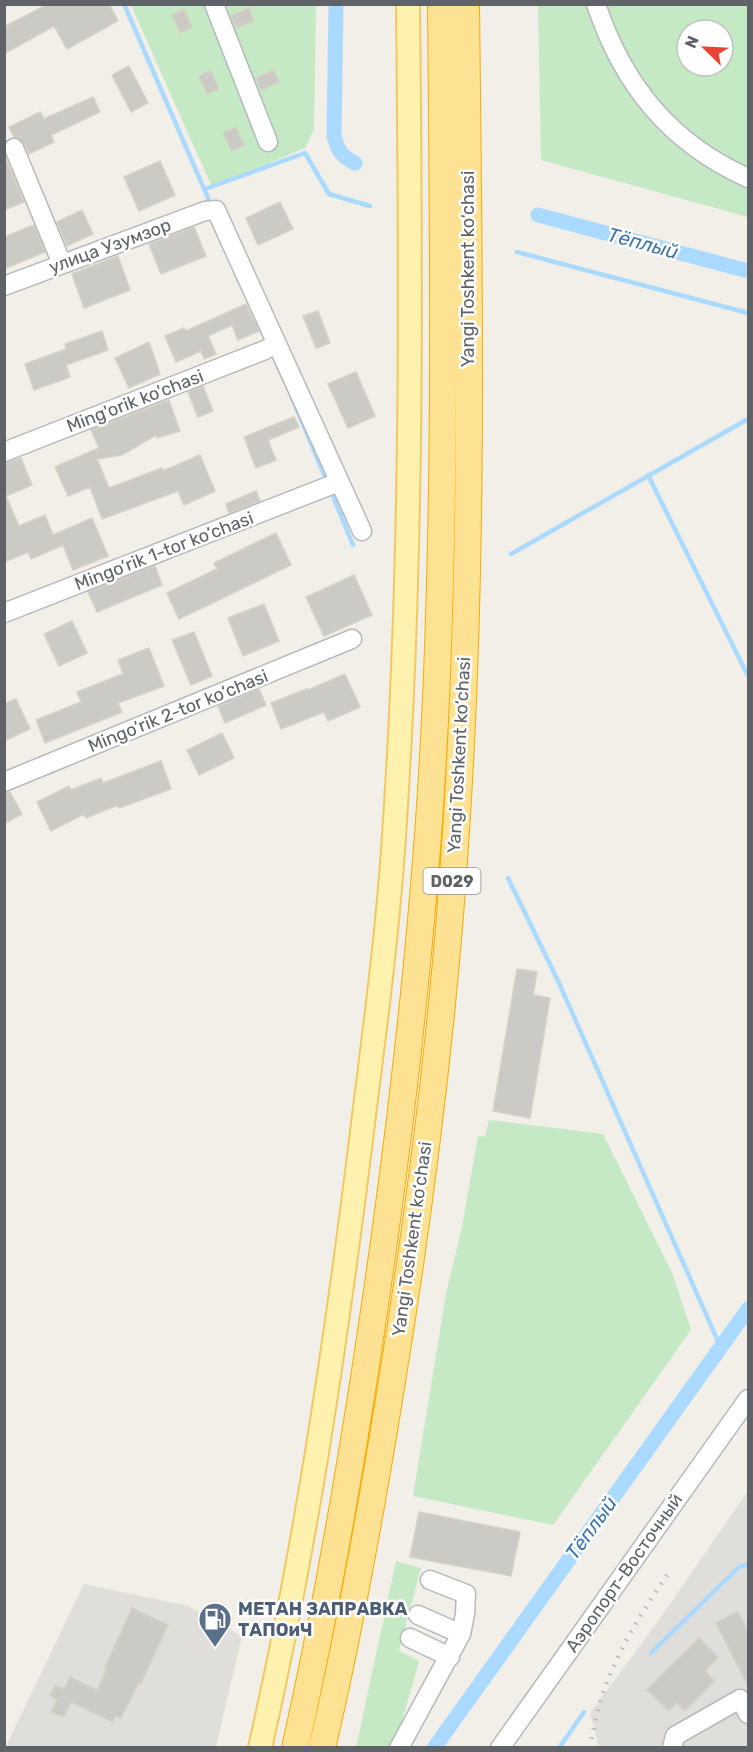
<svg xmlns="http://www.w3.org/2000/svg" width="753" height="1752" viewBox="0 0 753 1752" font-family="Rubik,sans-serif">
<rect width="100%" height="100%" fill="#f1efe8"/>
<path fill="#e0deda" d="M 748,1491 L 748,1747 L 599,1747 L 590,1713 L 656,1624 Z
M 84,1584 L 188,1606 L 242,1636 L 216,1747 L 5,1748 Z"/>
<path fill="#c5e8c5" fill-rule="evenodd" d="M 131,5 L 316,5 L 314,129 L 305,148 L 212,187 Z
M 538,5 L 748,5 L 748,217 L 541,160 ZM 687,30 L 723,30 L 723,66 L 687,66 Z
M 489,1120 L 603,1134 L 673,1275 L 691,1330 L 553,1525 L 413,1496 L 446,1294 L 462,1227 L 478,1136 L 485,1137 Z
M 396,1561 L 421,1568 L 399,1651 L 419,1661 L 397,1739 L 391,1747 L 356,1748 Z"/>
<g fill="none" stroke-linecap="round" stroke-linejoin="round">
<path stroke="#aadaff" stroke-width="4.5" d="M 124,4 L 211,205
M 205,189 L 305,153 L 329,194 L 370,206
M 517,252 L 748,313
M 292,398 L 327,482
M 648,475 L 748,676
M 330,489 L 353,545
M 511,554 L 748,419
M 508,878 L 559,983 L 721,1348
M 651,1653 L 739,1567 L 748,1564
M 559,1748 L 584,1712"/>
<path stroke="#aadaff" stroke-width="15" d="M 336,4 L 334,136 C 338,151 341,156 355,163
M 538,215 L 748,271
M 434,1748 L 748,1309"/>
</g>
<path fill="#cccac5" stroke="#d6d1c6" stroke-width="1.5" d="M 48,4 L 109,4 L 118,21 L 67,49 L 54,26 L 4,54 L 4,27 Z
M 249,8 L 254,21 L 236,28 L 231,16 Z
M 184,9 L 192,27 L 180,33 L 172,15 Z
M 129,66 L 148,103 L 131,112 L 112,75 Z
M 274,70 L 279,82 L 261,90 L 256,78 Z
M 211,71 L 219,89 L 207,94 L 199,76 Z
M 93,97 L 100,112 L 51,135 L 54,142 L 29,154 L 24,143 L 20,139 L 14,137 L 9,127 L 40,112 L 44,119 Z
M 236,127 L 244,145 L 232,151 L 223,133 Z
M 4,154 L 24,202 L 4,210 Z
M 160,161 L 175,195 L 139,211 L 124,177 Z
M 280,202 L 293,229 L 258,245 L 246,218 Z
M 82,210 L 93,234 L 67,246 L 57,222 Z
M 34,225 L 45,252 L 4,269 L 4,237 Z
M 194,227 L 206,256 L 161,274 L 149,244 Z
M 118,256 L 130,290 L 84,308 L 72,274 Z
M 246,304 L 259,331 L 238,340 L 232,325 L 208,336 L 216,354 L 204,359 L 201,351 L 176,362 L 165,336 L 184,328 L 186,331 Z
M 318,311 L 330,343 L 316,348 L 303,316 Z
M 102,331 L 108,350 L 66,365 L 70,377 L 34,390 L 25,364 L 66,349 L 65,344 Z
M 149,342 L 160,374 L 129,388 L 115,358 Z
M 356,372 L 375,416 L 348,428 L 328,384 Z
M 203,386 L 213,411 L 198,417 L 188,392 Z
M 169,400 L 180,431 L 157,438 L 156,435 L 122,455 L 97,459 L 109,488 L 162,468 L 163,471 L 200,455 L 215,491 L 184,505 L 178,491 L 102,519 L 90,487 L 68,496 L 55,467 L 99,448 L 91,430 Z
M 294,417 L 299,427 L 268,440 L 276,460 L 256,468 L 244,437 Z
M 21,458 L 32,485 L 6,496 L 19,526 L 45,515 L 53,535 L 92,518 L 108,556 L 73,570 L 63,545 L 31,559 L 28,552 L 4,562 L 4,463 Z
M 256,491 L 260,501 L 229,513 L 226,504 Z
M 276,533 L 291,565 L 179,619 L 167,593 L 217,569 L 214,563 Z
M 155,566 L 162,585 L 97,612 L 88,592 Z
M 354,575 L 372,615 L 324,636 L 306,597 Z
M 264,604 L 279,641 L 243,656 L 228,618 Z
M 72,621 L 87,653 L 59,666 L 44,634 Z
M 194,632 L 212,676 L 191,685 L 172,640 Z
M 149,648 L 164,686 L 118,703 L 122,712 L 45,743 L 36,720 L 81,702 L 77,692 L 123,674 L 118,660 Z
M 345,674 L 360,707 L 328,721 L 324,712 L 281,729 L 271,703 L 307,689 L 308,690 Z
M 259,689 L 266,705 L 225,723 L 218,706 Z
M 16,699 L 30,729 L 4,741 L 4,704 Z
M 222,733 L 234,758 L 199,775 L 187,750 Z
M 161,761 L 171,789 L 119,808 L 118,805 L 86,818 L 84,814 L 51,831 L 37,802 L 69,786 L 71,790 L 101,778 L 103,783 Z
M 10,792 L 22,814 L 4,824 L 4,793 Z
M 517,969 L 537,972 L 533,995 L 550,998 L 530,1118 L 493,1111 Z
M 419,1512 L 520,1532 L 511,1576 L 410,1557 Z
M 132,1608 L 168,1625 L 141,1683 L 139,1682 L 121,1718 L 116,1716 L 113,1722 L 71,1702 L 64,1717 L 51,1712 L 57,1699 L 50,1696 L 55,1685 L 64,1689 L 70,1677 L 97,1690 L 107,1668 L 105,1667 Z
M 738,1611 L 748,1631 L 748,1686 L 716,1623 Z
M 699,1638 L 718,1657 L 705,1671 L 714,1681 L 685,1711 L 677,1703 L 669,1711 L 647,1690 Z"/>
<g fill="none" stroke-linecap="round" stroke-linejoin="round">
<defs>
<path id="minor" d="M 214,4 L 268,142
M 596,4 C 623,85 670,143 748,178
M 14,148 L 62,264
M 4,286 L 205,211 L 216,210 L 362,531
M 4,452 L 265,350 L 276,343
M 4,613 L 339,482
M 4,782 L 352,639
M 418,1615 L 461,1634
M 410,1638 L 450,1657
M 399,1748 L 461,1634 L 465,1614 L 466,1594 L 430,1580
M 500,1748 L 748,1399
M 672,1748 L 675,1736 L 740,1699 L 748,1714"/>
<path id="major" d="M 260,1748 C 305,1550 335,1349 360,1148 C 372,1049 386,950 393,850 C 413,569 411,286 408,4"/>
<path id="highway" d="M 295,1748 C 334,1575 362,1402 386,1227 C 411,1044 430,859 437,674 C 446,451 443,228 441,4
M 322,1748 C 351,1625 373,1500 393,1375 C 423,1190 446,1003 457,815 C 474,545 469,275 466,4"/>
</defs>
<use href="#minor" stroke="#b5b8bc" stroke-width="21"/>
<use href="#major" stroke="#f2c960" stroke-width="26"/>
<use href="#highway" stroke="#f9ab00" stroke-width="28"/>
<use href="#minor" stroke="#fff" stroke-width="18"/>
<use href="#major" stroke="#fff2af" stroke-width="22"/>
<use href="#highway" stroke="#fde293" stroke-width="26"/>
<path stroke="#b6b7b8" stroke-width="4.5" stroke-dasharray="1.5 8" stroke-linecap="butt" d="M 589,1748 C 594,1729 597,1710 603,1693 C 619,1647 644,1609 671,1569"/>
</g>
<defs>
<symbol id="fuel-pin" viewBox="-11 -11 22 30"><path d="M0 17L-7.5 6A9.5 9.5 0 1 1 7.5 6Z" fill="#5c6f8a" stroke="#fff"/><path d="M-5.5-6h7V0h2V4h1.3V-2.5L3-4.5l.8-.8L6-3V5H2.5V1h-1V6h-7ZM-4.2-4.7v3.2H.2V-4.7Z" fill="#fff"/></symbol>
</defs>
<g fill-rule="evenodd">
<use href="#fuel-pin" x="196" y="1600" width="38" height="52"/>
</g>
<g text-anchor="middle" stroke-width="5" stroke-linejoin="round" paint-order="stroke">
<rect fill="#fff" stroke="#8f9295" stroke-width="1.5" x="423.5" y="868" width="57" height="26" rx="4.5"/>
<g font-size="16" font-weight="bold" fill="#5f6368">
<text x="452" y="887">D029</text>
</g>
<g font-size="18" fill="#5f6368" stroke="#fff">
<text transform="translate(110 246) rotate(-20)" y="6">улица Узумзор</text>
<text transform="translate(468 269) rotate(-90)" y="6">Yangi Toshkent ko‘chasi</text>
<text transform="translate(135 401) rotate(-21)" y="6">Ming'orik ko'chasi</text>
<text transform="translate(164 551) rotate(-21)" y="6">Mingo‘rik 1-tor ko‘chasi</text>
<text transform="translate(178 711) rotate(-22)" y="6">Mingo‘rik 2-tor ko‘chasi</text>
<text transform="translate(459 755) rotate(-87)" y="6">Yangi Toshkent ko‘chasi</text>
<text transform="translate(412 1239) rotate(-82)" y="6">Yangi Toshkent ko‘chasi</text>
<text transform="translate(624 1573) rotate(-55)" y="6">Аэропорт-Восточный</text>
</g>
<g font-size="18" font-weight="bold" fill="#4e5e75" stroke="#fff" text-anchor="start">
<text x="238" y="1615">МЕТАН ЗАПРАВКА<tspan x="238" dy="21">ТАПОиЧ</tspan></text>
</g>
<g font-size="20" font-style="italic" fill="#4174aa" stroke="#fff">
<text transform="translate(643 243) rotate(15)" y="7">Тёплый</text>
<text transform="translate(591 1528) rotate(-54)" y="7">Тёплый</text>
</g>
</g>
<rect width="753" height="1752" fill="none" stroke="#5f6368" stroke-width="12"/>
<g transform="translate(705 48) rotate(294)"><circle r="28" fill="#ffffff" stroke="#bfc1c3" stroke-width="1.5"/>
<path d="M0-4.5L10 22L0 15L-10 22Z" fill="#ea4335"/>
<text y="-9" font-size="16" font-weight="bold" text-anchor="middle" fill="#5f6368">N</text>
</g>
</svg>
